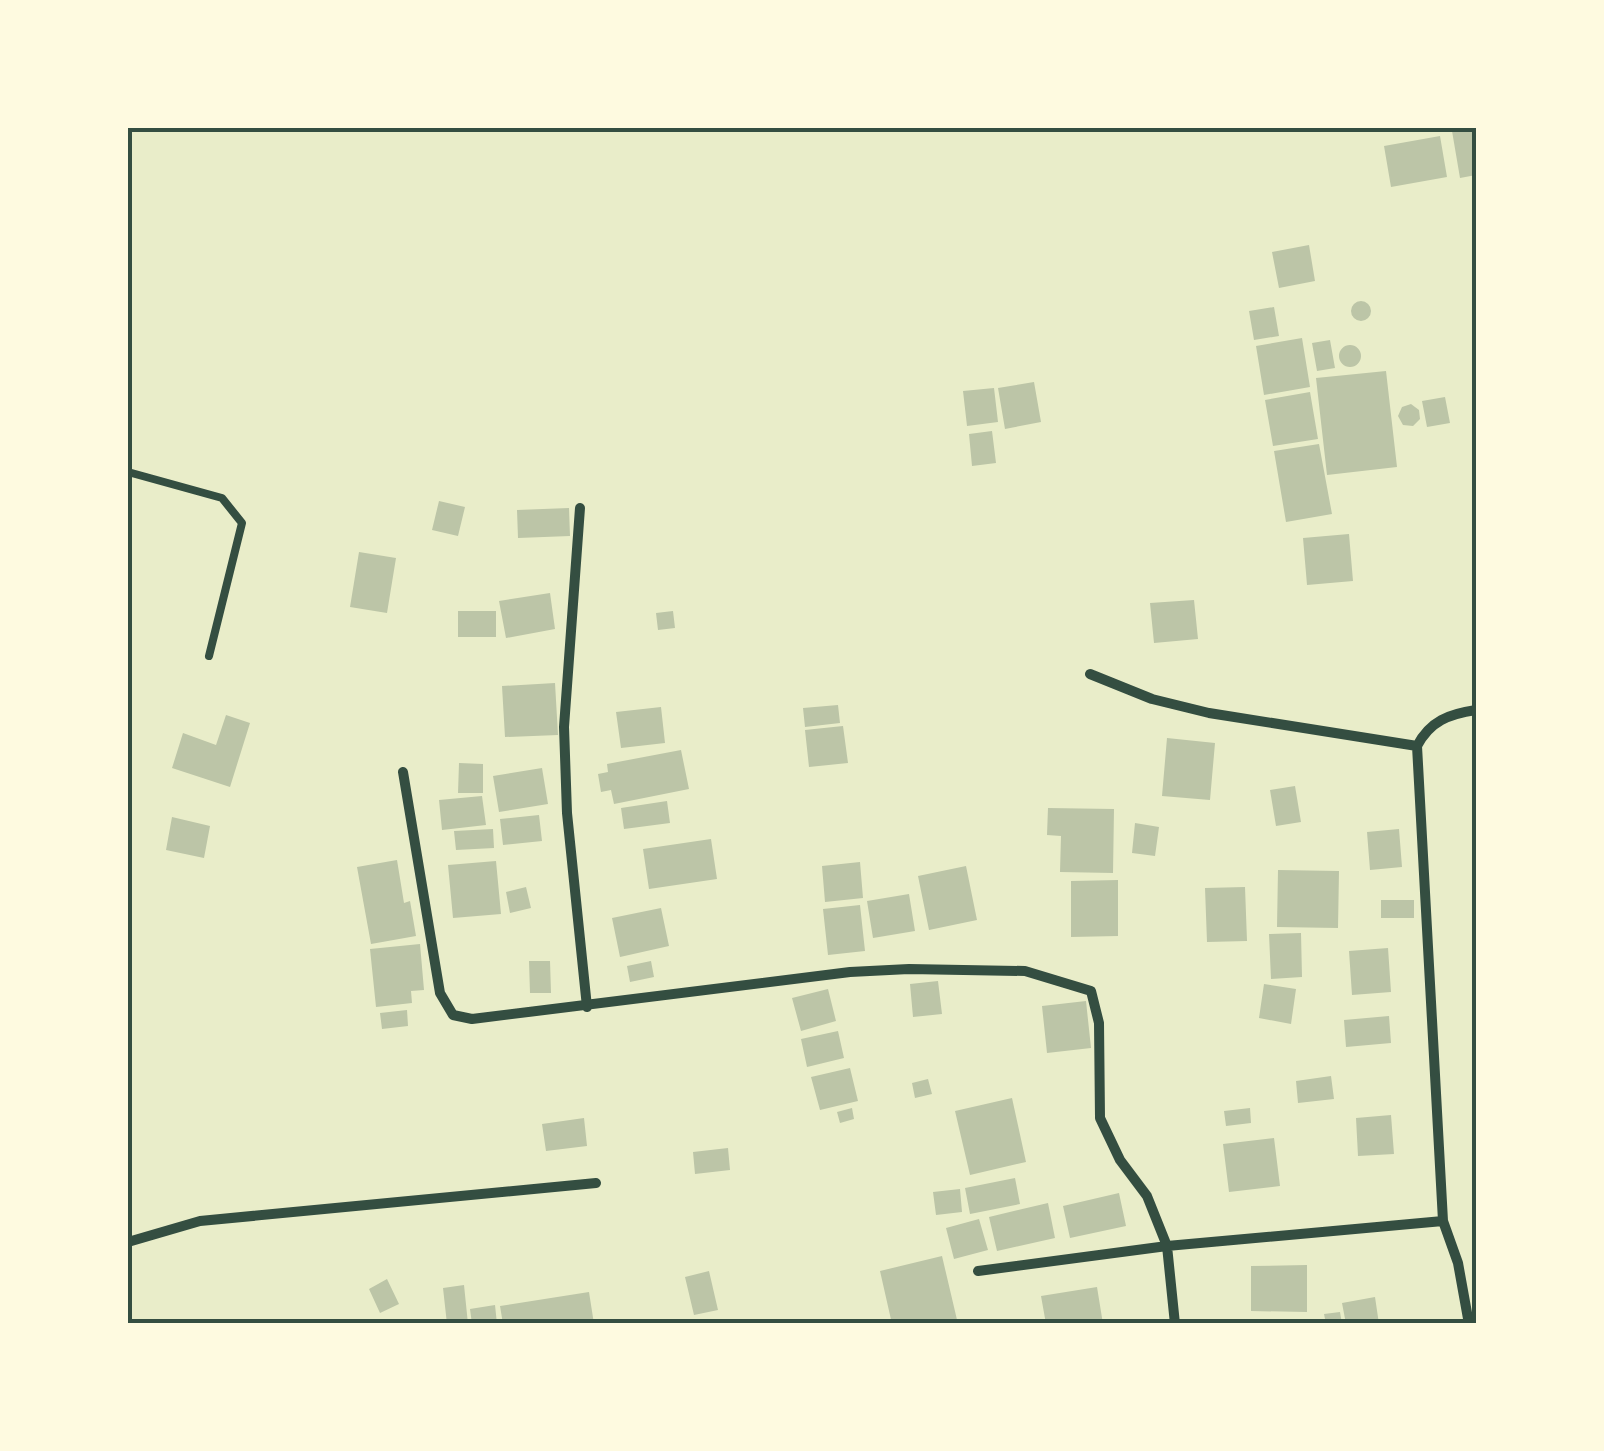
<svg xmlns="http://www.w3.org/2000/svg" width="1604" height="1451" viewBox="0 0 1604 1451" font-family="Poppins,sans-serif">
<rect width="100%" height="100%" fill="#e9edc9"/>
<path fill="#bcc5a7" d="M 1476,128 L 1476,175 L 1460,178 L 1452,131 Z
M 1440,136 L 1447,177 L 1391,187 L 1384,146 Z
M 1309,245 L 1315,281 L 1279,288 L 1272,252 Z
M1351 311a10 10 0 1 1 20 0a10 10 0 1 1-20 0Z
M 1274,307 L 1279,336 L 1254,340 L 1249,311 Z
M 1302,338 L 1310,387 L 1264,395 L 1256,346 Z
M 1330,340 L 1335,368 L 1317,371 L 1312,343 Z
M1339 356a11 11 0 1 1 22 0a11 11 0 1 1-22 0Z
M 1386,371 L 1397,467 L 1327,475 L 1316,378 Z
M 1034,382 L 1041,422 L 1005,429 L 998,388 Z
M 994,388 L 998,422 L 967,426 L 963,391 Z
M 1310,392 L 1318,439 L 1273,446 L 1265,400 Z
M 1445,397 L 1450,423 L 1427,427 L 1422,401 Z
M 1411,404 L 1419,410 L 1420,419 L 1413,426 L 1403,425 L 1398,416 L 1402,407 Z
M 992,431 L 996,463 L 972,466 L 969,434 Z
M 1319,444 L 1332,514 L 1286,522 L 1274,451 Z
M 439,501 L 465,507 L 458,536 L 432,530 Z
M 569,508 L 570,536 L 518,538 L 517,510 Z
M 1349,534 L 1353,581 L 1307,585 L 1303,538 Z
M 359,552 L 396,558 L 387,613 L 350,607 Z
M 550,593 L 555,629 L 506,638 L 499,601 Z
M 1194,600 L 1198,639 L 1154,643 L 1150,603 Z
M 458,611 L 496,611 L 496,637 L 458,637 Z
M 673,611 L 675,628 L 658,630 L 656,613 Z
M 555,683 L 558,735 L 505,737 L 502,686 Z
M 838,705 L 840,723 L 805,727 L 803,708 Z
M 661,707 L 665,743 L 621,748 L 616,712 Z
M 226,715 L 250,723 L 230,787 L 172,768 L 183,733 L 216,745 Z
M 843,726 L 848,763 L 809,767 L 805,730 Z
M 1167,738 L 1215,743 L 1210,800 L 1162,796 Z
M 681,750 L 689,789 L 614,804 L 611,790 L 601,792 L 598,774 L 608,772 L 607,764 Z
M 459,763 L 483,764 L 483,793 L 458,793 Z
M 542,768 L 548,804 L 499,812 L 493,776 Z
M 1295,786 L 1301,822 L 1276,826 L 1270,790 Z
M 482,796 L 486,825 L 442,830 L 439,800 Z
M 667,801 L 670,823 L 624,829 L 621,808 Z
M 1048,808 L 1114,809 L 1113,873 L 1060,872 L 1061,836 L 1047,835 Z
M 539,815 L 542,841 L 503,845 L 500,819 Z
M 172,817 L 210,826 L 204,858 L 166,850 Z
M 1135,823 L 1159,827 L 1155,856 L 1132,853 Z
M 493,829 L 494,848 L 456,850 L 454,831 Z
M 1399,829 L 1402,867 L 1370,870 L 1367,832 Z
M 711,839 L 717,879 L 649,889 L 643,849 Z
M 397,860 L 404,903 L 410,901 L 416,936 L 371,944 L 357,867 Z
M 496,861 L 501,914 L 453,918 L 448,865 Z
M 860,862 L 863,898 L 825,902 L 822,866 Z
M 966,866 L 977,920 L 929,930 L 918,876 Z
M 1278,870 L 1339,871 L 1338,928 L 1277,927 Z
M 1118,880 L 1118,936 L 1071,937 L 1071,881 Z
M 526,887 L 531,908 L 510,913 L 506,892 Z
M 1245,887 L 1247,941 L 1207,942 L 1205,888 Z
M 909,894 L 915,931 L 873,938 L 867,901 Z
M 1381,900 L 1414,900 L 1414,918 L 1381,918 Z
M 860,905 L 865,951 L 828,955 L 823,909 Z
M 661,908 L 669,946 L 620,957 L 612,918 Z
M 1301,933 L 1302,977 L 1271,979 L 1269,934 Z
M 420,944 L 424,990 L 411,991 L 412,1003 L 376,1007 L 370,949 Z
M 1388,948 L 1391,992 L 1352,995 L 1349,951 Z
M 529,961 L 550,961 L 551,993 L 530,993 Z
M 651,961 L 654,977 L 630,982 L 627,966 Z
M 938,981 L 942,1014 L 913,1017 L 910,984 Z
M 1264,984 L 1296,989 L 1291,1024 L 1259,1018 Z
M 828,989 L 836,1021 L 801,1031 L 792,998 Z
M 1086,1001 L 1091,1048 L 1047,1053 L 1042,1006 Z
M 407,1010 L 408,1026 L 382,1029 L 380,1013 Z
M 1389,1016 L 1391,1043 L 1346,1047 L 1344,1020 Z
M 838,1031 L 844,1058 L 807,1067 L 801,1039 Z
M 850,1068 L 858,1101 L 820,1110 L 811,1077 Z
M 1331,1076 L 1334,1099 L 1298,1103 L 1296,1081 Z
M 928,1079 L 932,1094 L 915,1098 L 912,1083 Z
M 1012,1098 L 1026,1162 L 970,1175 L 955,1111 Z
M 852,1108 L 854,1119 L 840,1123 L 837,1112 Z
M 1250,1108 L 1251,1123 L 1226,1126 L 1224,1111 Z
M 1391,1115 L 1394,1154 L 1358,1156 L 1356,1118 Z
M 584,1118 L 587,1146 L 546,1151 L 542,1124 Z
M 1274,1138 L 1280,1186 L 1229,1192 L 1223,1144 Z
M 728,1148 L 730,1170 L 695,1174 L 693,1152 Z
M 1015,1178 L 1020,1204 L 970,1214 L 965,1188 Z
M 960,1189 L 962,1212 L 936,1215 L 933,1192 Z
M 1119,1193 L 1126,1226 L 1070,1238 L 1063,1206 Z
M 1048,1203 L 1055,1238 L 997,1251 L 989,1217 Z
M 979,1219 L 988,1250 L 954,1259 L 946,1228 Z
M 942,1256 L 958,1324 L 892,1324 L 880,1271 Z
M 1307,1265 L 1307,1312 L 1251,1311 L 1251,1266 Z
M 709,1271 L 718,1310 L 694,1315 L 685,1277 Z
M 387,1279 L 399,1304 L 380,1313 L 369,1289 Z
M 464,1285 L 468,1324 L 447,1324 L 443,1288 Z
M 1097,1287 L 1103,1324 L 1046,1324 L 1041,1296 Z
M 589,1292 L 594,1324 L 503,1324 L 500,1306 Z
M 1375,1297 L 1379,1324 L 1346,1324 L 1342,1303 Z
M 495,1305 L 497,1324 L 472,1324 L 470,1309 Z
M 1340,1312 L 1342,1324 L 1326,1324 L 1324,1314 Z"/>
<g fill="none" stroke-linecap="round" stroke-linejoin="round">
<path stroke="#344e41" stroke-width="8" d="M 128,472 L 222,498 L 242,523 L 209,656"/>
<path stroke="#344e41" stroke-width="10" d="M 580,508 L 564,727 L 567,813 L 587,1007
M 1090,674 L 1152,699 L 1209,713 L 1417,746
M 403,772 L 440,993 L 453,1015 L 472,1019 L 850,972 L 909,969 L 1025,971 L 1091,991 L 1099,1023 L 1100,1118 L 1120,1160 L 1147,1196 L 1167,1246 L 1175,1324
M 128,1242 L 200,1221 L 596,1183
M 978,1271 L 1167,1246 L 1443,1221
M 1469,1324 L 1458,1263 L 1443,1221 L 1417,746 C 1430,721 1449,714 1476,710"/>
</g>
<rect width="1604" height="1451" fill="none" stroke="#fefae0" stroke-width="260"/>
<rect x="130" y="130" width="1344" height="1191" fill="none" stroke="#344e41" stroke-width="4"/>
</svg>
